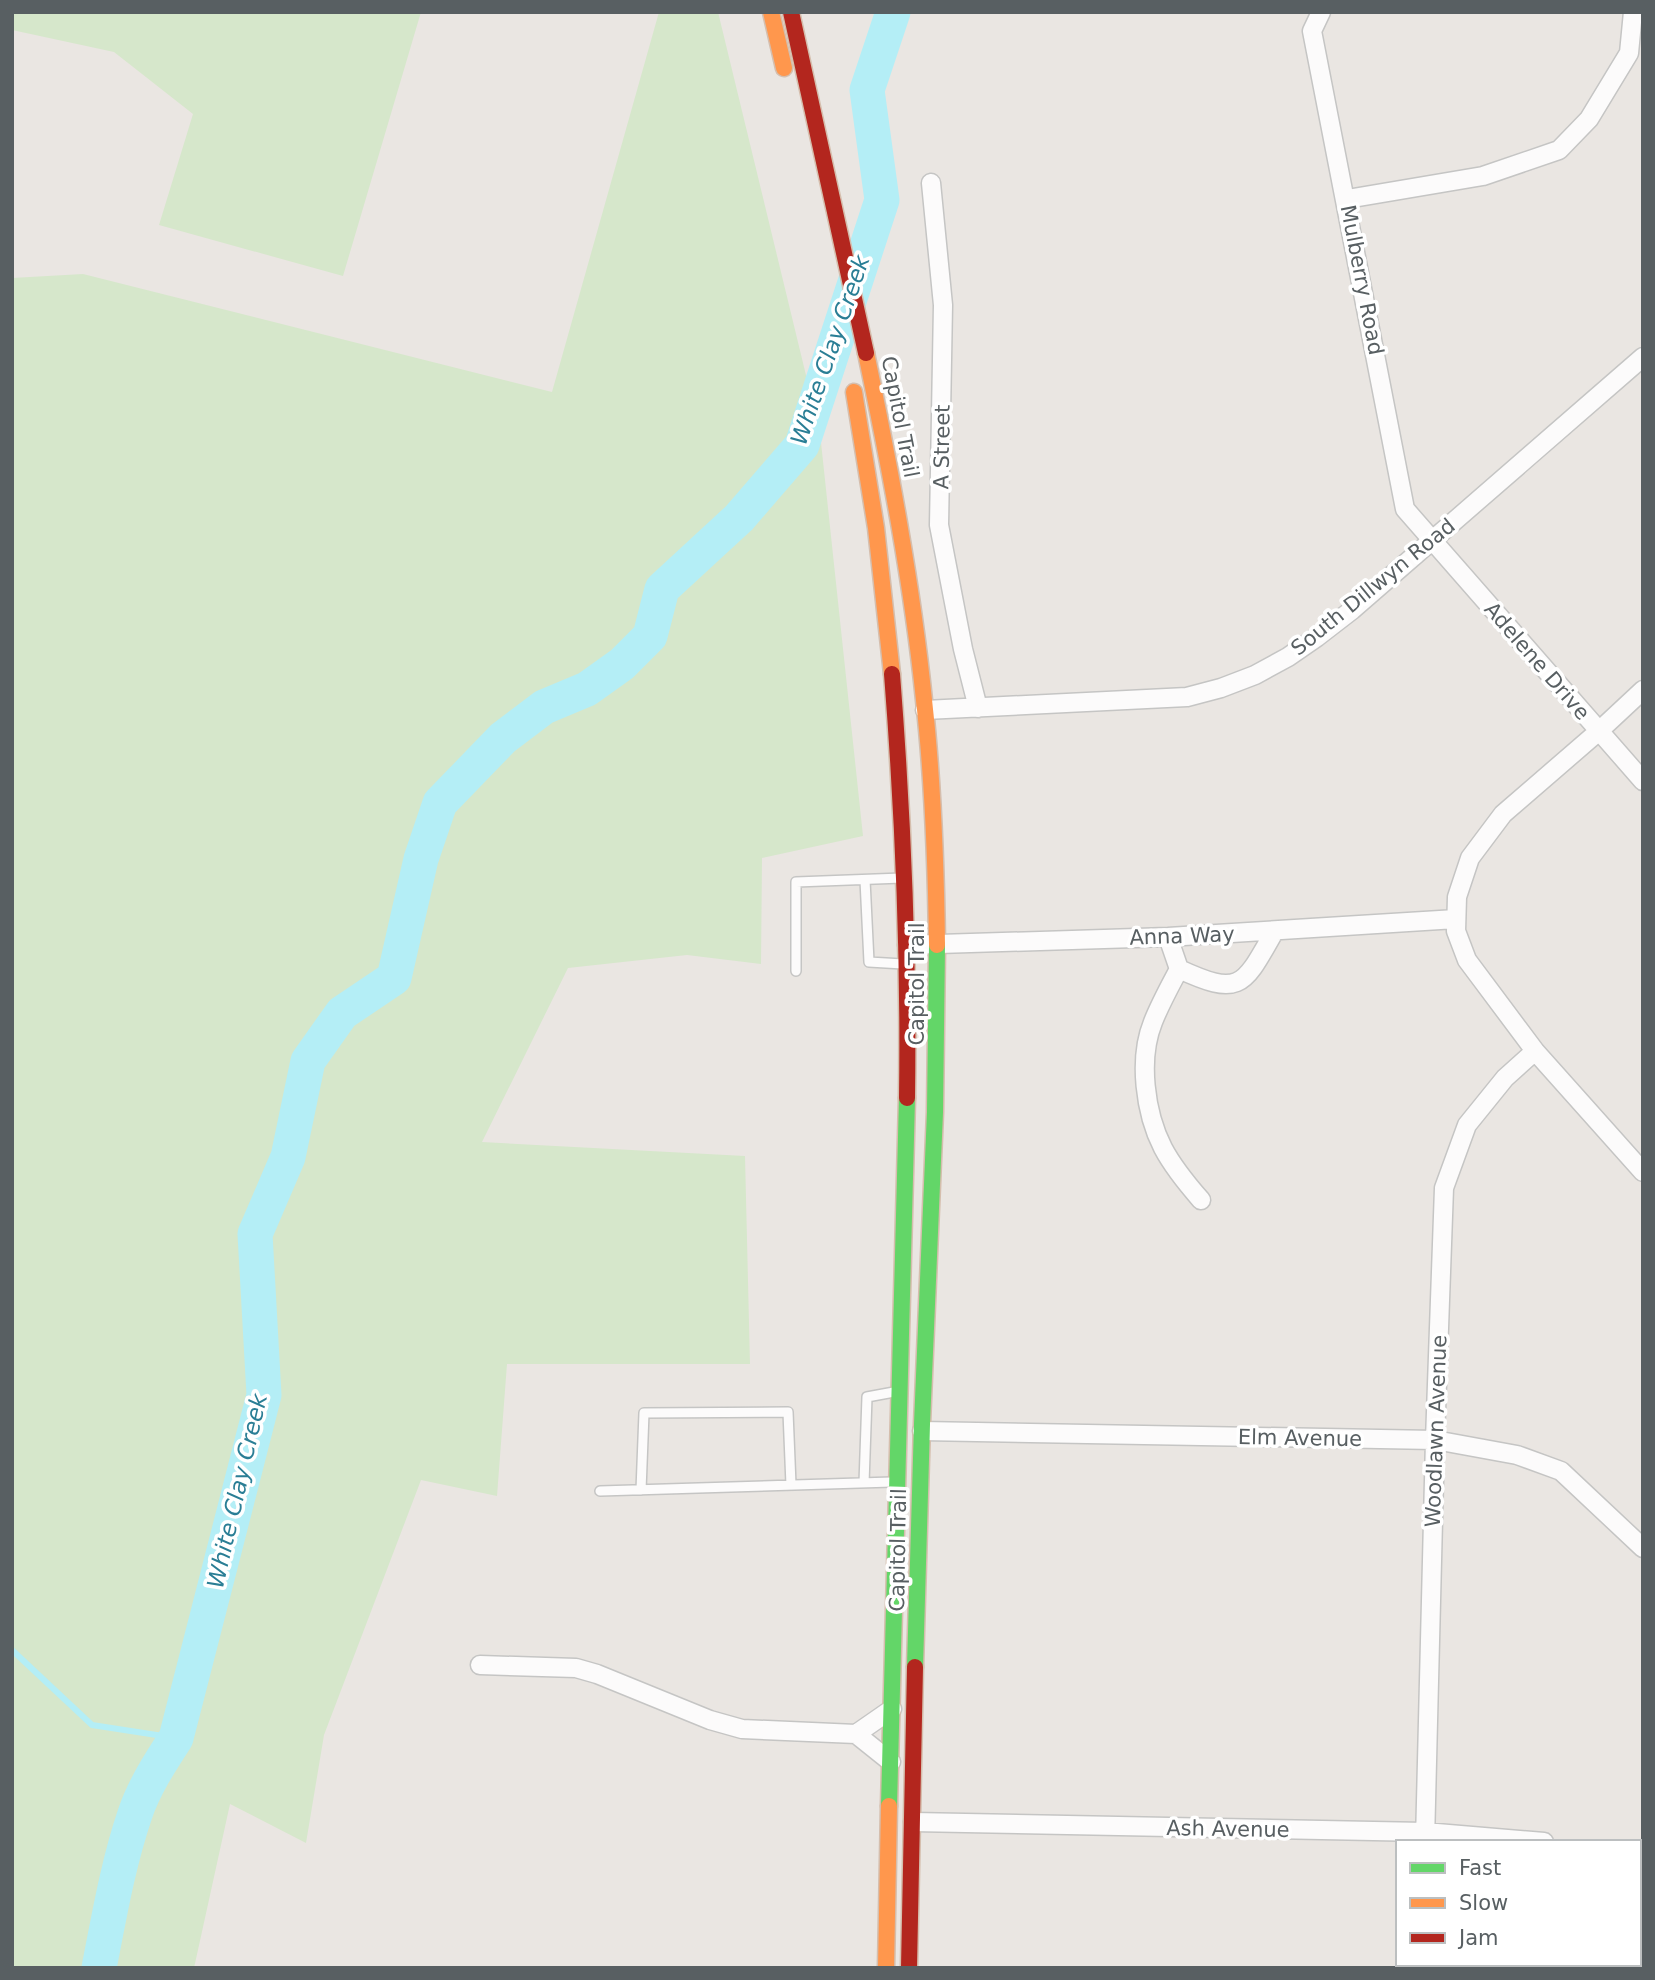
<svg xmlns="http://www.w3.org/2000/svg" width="1655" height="1980" viewBox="0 0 1655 1980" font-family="'DejaVu Sans',sans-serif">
<rect width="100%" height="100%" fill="#eae6e2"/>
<path fill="#d6e7cb" d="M 12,12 L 421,12 L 343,276 L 159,225 L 193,114 L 114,52 L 12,30 Z
M 659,12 L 718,12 L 820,433 L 863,836 L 762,858 L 761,964 L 687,955 L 568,968 L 482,1142 L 745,1156 L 750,1364 L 507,1364 L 497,1496 L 421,1480 L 324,1735 L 306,1843 L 230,1804 L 194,1968 L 12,1968 L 12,278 L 83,274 L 552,392 Z"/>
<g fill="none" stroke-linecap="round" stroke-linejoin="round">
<path stroke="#b4eef6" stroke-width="6" d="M 12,1650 L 92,1725 L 176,1738"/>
<path stroke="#b4eef6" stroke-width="35" d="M 99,1968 C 109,1917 118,1864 135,1814 C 144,1787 161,1761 176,1738 L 264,1395 L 255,1234 L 288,1157 L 308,1061 L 342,1013 L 394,978 L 421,859 L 440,803 L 503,738 L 544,707 L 587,689 L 622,664 L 650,636 L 662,589 L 739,518 L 802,445 L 882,200 L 867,90 L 893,12"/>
<defs>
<path id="lane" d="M 865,880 L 869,962 L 903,964
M 796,971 L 796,882 L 902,878
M 864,1483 L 867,1397 L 894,1392
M 641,1490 L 644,1413 L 788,1412 L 791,1485
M 600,1491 L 892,1482"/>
<path id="street" d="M 1321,12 L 1312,31 L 1405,509 L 1643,781
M 931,183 L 943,305 L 939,525 L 963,649 L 978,708
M 1347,199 L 1483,176 L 1559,150 L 1589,119 L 1629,53 L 1633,12
M 1643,690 L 1599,731 L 1503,814 L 1470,858 L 1457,897 L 1456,931 L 1467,960 L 1535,1051 L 1643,1172
M 925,710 L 1187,697 L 1221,688 L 1255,675 L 1288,657 L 1317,637 L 1352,610 L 1643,357
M 1168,937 L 1179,969 C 1170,986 1160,1004 1153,1022 C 1138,1059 1145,1113 1163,1148 C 1173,1167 1187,1184 1201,1200
M 907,945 L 1168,937 L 1456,919
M 1179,969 C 1240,997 1243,987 1274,932
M 922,1431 L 1435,1440 L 1517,1455 L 1561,1471 L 1643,1548
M 480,1665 L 576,1668 L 597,1674 L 710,1720 L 742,1729 L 856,1734
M 891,1762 L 856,1734 L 892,1709
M 913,1822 L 1425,1832 L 1544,1842
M 1425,1842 L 1435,1440 L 1444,1188 L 1467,1125 L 1505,1078 L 1535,1051
M 1422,1968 L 1422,1964"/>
<path id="fast" d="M 915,1667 L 922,1424 L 935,1112 L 937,945
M 889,1806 L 907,1098"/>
<path id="slow" d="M 771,12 L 784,68
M 866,353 C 890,468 912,583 924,700 C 933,781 936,863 937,945
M 854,392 L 876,528 L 892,674
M 886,1968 L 889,1806"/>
<path id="jam" d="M 791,12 L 866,353
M 892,674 C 903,815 909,956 907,1098
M 909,1968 L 915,1667"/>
</defs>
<use href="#lane" stroke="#c5c5c4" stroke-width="12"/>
<use href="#street" stroke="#c5c5c4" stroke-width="21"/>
<use href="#fast" stroke="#d5bead" stroke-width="19"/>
<use href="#slow" stroke="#d5bead" stroke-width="19"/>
<use href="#jam" stroke="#d5bead" stroke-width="19"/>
<use href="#lane" stroke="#fcfbfb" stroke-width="9"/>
<use href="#street" stroke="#fcfbfb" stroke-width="18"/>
<use href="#fast" stroke="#63d668" stroke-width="16"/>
<use href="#slow" stroke="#ff974d" stroke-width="16"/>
<use href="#jam" stroke="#b3261e" stroke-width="16"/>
</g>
<g text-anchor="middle" stroke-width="7" stroke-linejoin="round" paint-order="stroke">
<g font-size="21" fill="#585f62" stroke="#fff">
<text transform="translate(1362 280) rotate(79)" y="7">Mulberry Road</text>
<text transform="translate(900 417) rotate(79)" y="7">Capitol Trail</text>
<text transform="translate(942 447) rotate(-89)" y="7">A Street</text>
<text transform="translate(1373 587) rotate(-39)" y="7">South Dillwyn Road</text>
<text transform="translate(1537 661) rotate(49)" y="7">Adelene Drive</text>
<text transform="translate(1182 936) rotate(-2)" y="7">Anna Way</text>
<text transform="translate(917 984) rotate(-90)" y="7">Capitol Trail</text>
<text transform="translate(1436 1431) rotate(-88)" y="7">Woodlawn Avenue</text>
<text transform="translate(1300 1438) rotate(1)" y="7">Elm Avenue</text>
<text transform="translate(898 1550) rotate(-89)" y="7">Capitol Trail</text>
<text transform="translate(1228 1829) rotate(1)" y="7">Ash Avenue</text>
</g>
<g font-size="23" font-style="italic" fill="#2a7e95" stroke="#fff">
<text transform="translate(830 350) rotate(-71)" y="8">White Clay Creek</text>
<text transform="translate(237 1491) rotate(-77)" y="8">White Clay Creek</text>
</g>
</g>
<rect width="1655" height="1980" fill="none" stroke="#585f62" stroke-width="28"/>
<rect x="1396" y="1840" width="245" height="126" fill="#ffffff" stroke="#bcbfc0" stroke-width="2"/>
<rect x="1410" y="1863" width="35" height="10" fill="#63d668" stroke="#bcbfc0" stroke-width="2"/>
<text x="1459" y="1875" font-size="21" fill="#585f62">Fast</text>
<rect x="1410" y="1898" width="35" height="10" fill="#ff974d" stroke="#bcbfc0" stroke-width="2"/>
<text x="1459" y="1910" font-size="21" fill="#585f62">Slow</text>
<rect x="1410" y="1933" width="35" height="10" fill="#b3261e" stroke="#bcbfc0" stroke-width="2"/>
<text x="1459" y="1945" font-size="21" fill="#585f62">Jam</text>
</svg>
